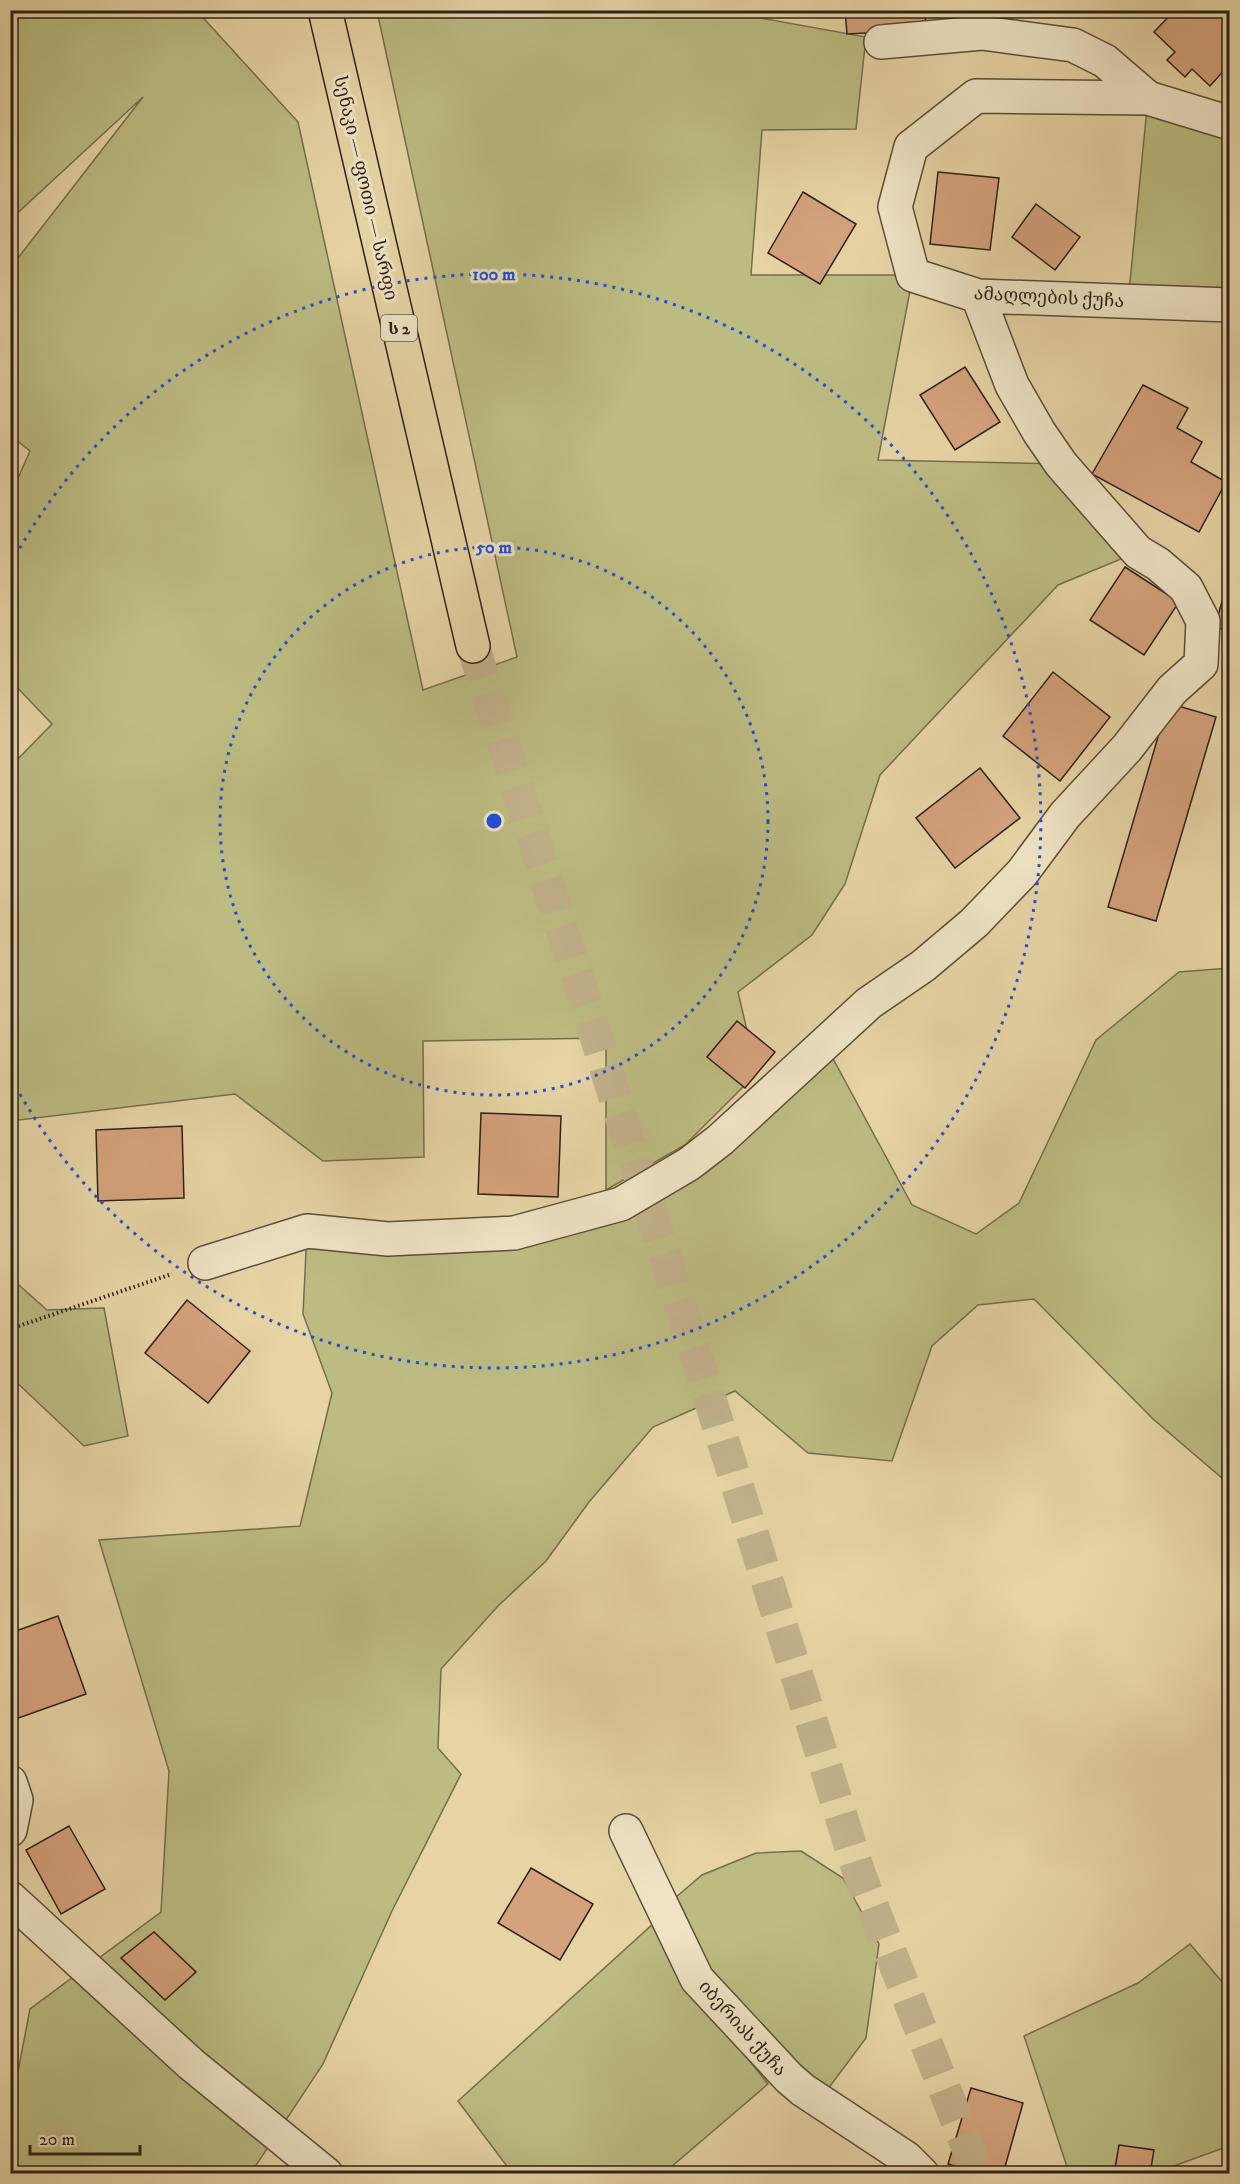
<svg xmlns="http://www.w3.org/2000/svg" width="1240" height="2184" viewBox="0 0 1240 2184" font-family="'IM FELL DW Pica','Noto Serif Georgian',serif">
<rect width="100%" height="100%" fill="#e6d4a5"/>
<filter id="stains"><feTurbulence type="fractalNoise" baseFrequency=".00333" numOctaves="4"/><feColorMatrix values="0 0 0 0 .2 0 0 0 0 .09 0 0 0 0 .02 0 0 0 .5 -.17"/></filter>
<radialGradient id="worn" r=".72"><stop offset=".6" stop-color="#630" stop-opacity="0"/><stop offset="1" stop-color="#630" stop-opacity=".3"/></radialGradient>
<path fill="#bcbb82" stroke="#746e4d" stroke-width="1.5" d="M 10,11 L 197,11 L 298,122 L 423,690 L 517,657 L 377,11 L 722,11 L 866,37 L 856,129 L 762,130 L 751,275 L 913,275 L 878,460 L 1061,464 L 1138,552 L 1058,585 L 880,775 L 845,884 L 812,935 L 738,992 L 757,1073 L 685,1145 L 606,1190 L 606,1038 L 423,1041 L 424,1157 L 323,1161 L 235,1094 L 11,1121 L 11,766 L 52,724 L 11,681 L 11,494 L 30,451 L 11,436 L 11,267 L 143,97 L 11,219 Z
M 1148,98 L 1229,123 L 1229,305 L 1128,302 Z
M 1229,968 L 1229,1484 L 1153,1419 L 1034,1299 L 978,1305 L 932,1346 L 892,1461 L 808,1453 L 735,1391 L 653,1427 L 589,1502 L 546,1561 L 498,1606 L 441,1669 L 438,1748 L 461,1774 L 392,1911 L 323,2064 L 251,2173 L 11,2174 L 11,2108 L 30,2009 L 161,1912 L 169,1771 L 99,1540 L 300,1526 L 332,1393 L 303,1314 L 307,1231 L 388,1239 L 621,1204 L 825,1044 L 912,1205 L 976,1234 L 1019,1203 L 1096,1040 L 1179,972 Z
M 11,1278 L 47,1310 L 104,1308 L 128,1436 L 84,1446 L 11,1377 Z
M 801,1851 L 843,1878 L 879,1944 L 866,2038 L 819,2101 L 803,2090 L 662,1909 L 702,1875 L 756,1853 Z
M 654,1923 L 696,1993 L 768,2084 L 664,2173 L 512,2173 L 458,2101 Z
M 1190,1944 L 1229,1990 L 1229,2146 L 1163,2170 L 1164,2173 L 1069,2173 L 1024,2036 L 1138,1983 Z"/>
<path fill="#d4a27c" stroke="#2d2018" stroke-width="1.5" d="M 845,10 L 925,10 L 926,30 L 847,34 Z
M 1175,10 L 1230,10 L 1230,68 L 1228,66 L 1210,86 L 1192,69 L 1185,77 L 1167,60 L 1175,52 L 1154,32 Z
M 938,172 L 999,178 L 990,250 L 930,244 Z
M 803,192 L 856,224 L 820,284 L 768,253 Z
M 1036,204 L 1080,237 L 1055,270 L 1012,237 Z
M 965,367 L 1000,422 L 955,450 L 920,395 Z
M 1143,385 L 1188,408 L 1177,428 L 1202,442 L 1191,462 L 1226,482 L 1199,532 L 1092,474 Z
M 1125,567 L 1179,602 L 1144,655 L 1090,620 Z
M 1230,572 L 1230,631 L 1215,627 Z
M 1053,672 L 1110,717 L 1060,781 L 1003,736 Z
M 1168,703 L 1216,717 L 1156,921 L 1108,907 Z
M 980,768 L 1020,818 L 955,868 L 916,818 Z
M 737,1021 L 775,1052 L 745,1088 L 707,1057 Z
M 481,1113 L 561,1116 L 558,1197 L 478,1194 Z
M 182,1126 L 184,1198 L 98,1201 L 96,1130 Z
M 187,1300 L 250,1351 L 208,1403 L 145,1353 Z
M 58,1616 L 86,1694 L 10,1721 L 10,1633 Z
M 69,1826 L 105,1889 L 61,1914 L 26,1850 Z
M 531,1868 L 593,1904 L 560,1960 L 498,1923 Z
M 154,1932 L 196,1972 L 165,2000 L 121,1958 Z
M 971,2088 L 1023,2103 L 1003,2174 L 980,2174 L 948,2164 Z
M 1119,2145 L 1154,2150 L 1150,2174 L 1114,2174 Z
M 818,2168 L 819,2174 L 787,2174 L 787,2172 Z"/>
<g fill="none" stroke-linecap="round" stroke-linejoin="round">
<path stroke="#c1b089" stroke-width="33" stroke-dasharray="33 16" stroke-linecap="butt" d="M 473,646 L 859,1873 L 978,2174"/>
<defs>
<path id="minor" d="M 881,42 L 982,33 L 1073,45 L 1105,61 L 1148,98
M 1230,123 L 1148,98 L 976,96 L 911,147 L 895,207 L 913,275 L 978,296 L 1230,305
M 205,1263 L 307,1231 L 388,1239 L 514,1233 L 621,1204 L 689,1164 L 720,1140 L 869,1003 L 923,966 L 974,923 L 1022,873 L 1065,815 L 1127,748 L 1172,690 L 1201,664 L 1203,621 L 1186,588 L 1158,564 L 1138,552 L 1061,464 L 1039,432 L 1012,385 L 978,296
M 10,1782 L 16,1800 L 10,1830
M 626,1831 L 697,1979 L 789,2078 L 803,2090 L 906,2158 L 922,2174
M 10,1898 L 191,2064 L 326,2174"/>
<path id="highway" d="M 325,10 L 473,646"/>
</defs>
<use href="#minor" stroke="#5b4d3b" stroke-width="36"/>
<use href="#highway" stroke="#2d2018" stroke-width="36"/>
<path stroke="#2d2018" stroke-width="4" stroke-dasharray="1.5 3" stroke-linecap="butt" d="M 10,1329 L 172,1274"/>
<use href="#minor" stroke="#efe3c4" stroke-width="33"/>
<use href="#highway" stroke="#e6d4a5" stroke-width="33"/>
</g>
<g fill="none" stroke="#1d4ed8" stroke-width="3" stroke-dasharray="3 6">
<circle cx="494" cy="821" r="274"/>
<path d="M11 564A547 547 0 1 1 11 1078"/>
</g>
<g text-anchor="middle" stroke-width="6" stroke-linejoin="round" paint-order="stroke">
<rect fill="#efe3c4" stroke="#675a4c" stroke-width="1.5" x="381" y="315" width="36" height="26" rx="4.5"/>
<g font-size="16" font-weight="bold" fill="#2d2018">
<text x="399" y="334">ს 2</text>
</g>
<g font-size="18" fill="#2d2018" stroke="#efe3c4">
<text transform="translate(366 188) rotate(77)" y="6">სენაკი — ფოთი — სარფი</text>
<text transform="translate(1049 297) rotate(3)" y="6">ამაღლების ქუჩა</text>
<text transform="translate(743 2028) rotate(48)" y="6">იბერიას ქუჩა</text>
</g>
</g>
<circle cx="494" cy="821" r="9" fill="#1d4ed8" stroke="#efe3c4" stroke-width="3"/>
<g font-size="18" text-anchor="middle" font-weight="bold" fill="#1d4ed8" stroke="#efe3c4" stroke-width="6" stroke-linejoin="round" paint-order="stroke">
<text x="494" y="280">100 m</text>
<text x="494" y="553">50 m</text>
</g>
<rect width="1240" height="2184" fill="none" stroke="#e6d4a5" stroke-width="36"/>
<rect x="12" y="12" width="1216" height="2160" fill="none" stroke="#2d2018" stroke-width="3"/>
<rect x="18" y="18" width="1204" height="2148" fill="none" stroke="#2d2018" stroke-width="1.5"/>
<path d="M30 2145v9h110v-9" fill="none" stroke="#2d2018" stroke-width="3"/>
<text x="39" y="2145" font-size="18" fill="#2d2018" stroke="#efe3c4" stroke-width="4.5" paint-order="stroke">20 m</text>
<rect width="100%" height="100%" filter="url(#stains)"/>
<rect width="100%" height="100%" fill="url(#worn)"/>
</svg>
